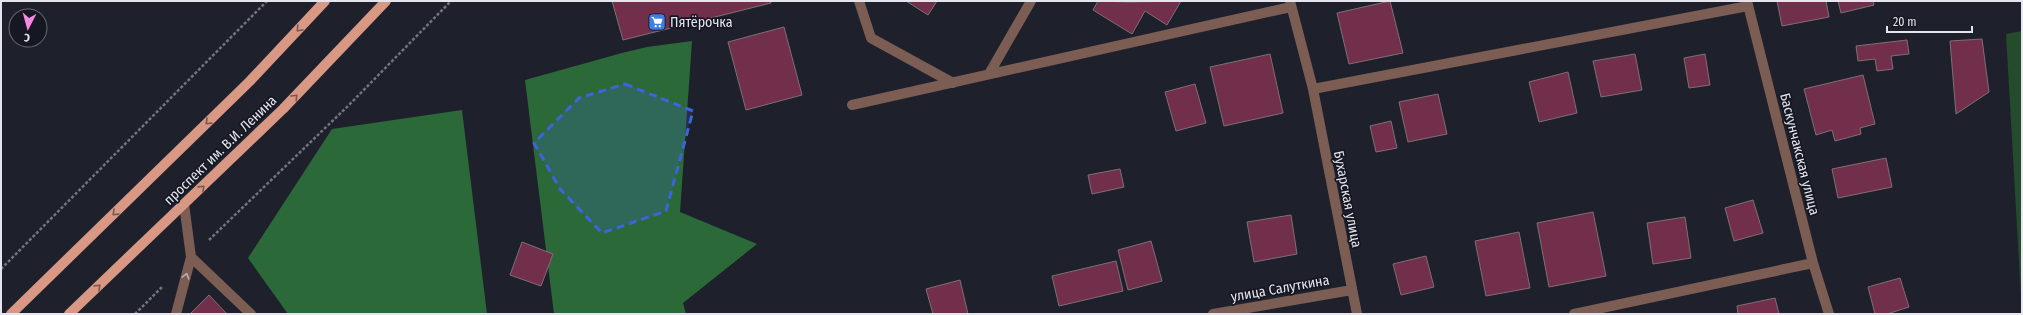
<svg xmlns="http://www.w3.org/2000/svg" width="2023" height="315" viewBox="0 0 2023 315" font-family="'Fira Sans Condensed',sans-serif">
<rect width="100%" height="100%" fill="#1e212c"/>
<path fill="#244b2b" d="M 2022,31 L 2022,314 L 2006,34 Z"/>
<path fill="#2c6939" d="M 692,41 L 680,212 L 757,244 L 683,303 L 686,314 L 554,314 L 525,80 L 622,53 L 647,47 Z
M 462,110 L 487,314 L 288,314 L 248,258 L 332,129 Z"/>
<path fill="#722f4b" stroke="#7f6f74" d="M 612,1 L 771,1 L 771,3 L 623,40 Z
M 906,1 L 937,1 L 928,15 Z
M 1098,1 L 1130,2 L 1181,1 L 1167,25 L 1145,11 L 1132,34 L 1093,10 Z
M 1390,1 L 1403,53 L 1349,64 L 1337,13 Z
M 1777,1 L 1826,1 L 1829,17 L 1782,26 Z
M 1838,1 L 1873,1 L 1874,5 L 1841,13 Z
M 784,27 L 802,95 L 746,110 L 728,42 Z
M 1982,39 L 1989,92 L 1956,114 L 1950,41 Z
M 1907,40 L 1909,54 L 1891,56 L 1893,69 L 1877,71 L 1875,59 L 1858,61 L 1856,46 Z
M 1270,54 L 1283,113 L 1224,126 L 1210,67 Z
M 1635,54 L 1642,90 L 1601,97 L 1593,61 Z
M 1705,54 L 1710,85 L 1689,88 L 1684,58 Z
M 1568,72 L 1577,113 L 1539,122 L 1529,82 Z
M 1863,75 L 1875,124 L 1860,128 L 1861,134 L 1835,141 L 1832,130 L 1816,135 L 1804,89 Z
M 1195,84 L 1206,123 L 1176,131 L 1165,92 Z
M 1438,94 L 1447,134 L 1408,142 L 1399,102 Z
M 1391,121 L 1397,148 L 1376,152 L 1370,126 Z
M 1886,158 L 1892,187 L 1838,198 L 1832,169 Z
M 1120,169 L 1124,187 L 1092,194 L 1088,175 Z
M 1753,200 L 1763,233 L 1734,241 L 1725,208 Z
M 1593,212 L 1606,276 L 1549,287 L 1537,223 Z
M 1291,215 L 1297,254 L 1254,262 L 1247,222 Z
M 1685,217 L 1691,258 L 1653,264 L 1647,223 Z
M 1519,232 L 1530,288 L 1486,296 L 1475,241 Z
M 1151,241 L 1162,281 L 1128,290 L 1118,250 Z
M 522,242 L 553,254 L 541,286 L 510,275 Z
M 1426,256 L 1434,287 L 1401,295 L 1393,264 Z
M 1116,261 L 1123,291 L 1059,306 L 1052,276 Z
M 1900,278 L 1909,307 L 1887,314 L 1875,314 L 1868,287 Z
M 960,280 L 968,314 L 933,314 L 926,289 Z
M 209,295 L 227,314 L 190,314 Z
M 1775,298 L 1779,314 L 1738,314 L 1737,306 Z"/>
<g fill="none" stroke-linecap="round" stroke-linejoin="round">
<path stroke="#72747e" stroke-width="2.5" stroke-dasharray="3 2" stroke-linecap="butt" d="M 209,240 L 349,105 L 451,1
M 1,269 L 267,1
M 135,314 L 162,287"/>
<path stroke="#7c5d53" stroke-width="10" d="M 191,257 L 251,314
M 176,314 L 191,257 L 184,204"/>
<path stroke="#7c5d53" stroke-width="10" d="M 859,1 L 871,38 L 953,83
M 1290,1 L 1313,89 L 1357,314
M 1747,1 L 1813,263 L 1829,314
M 989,74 L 1031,1
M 1313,89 L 1748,6
M 852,105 L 1291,7
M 1213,314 L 1352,290
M 1574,314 L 1813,263"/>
<path stroke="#d99883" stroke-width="10" d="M 11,314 L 250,81 L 325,1
M 69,314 L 283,109 L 386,1"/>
</g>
<defs><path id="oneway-chevron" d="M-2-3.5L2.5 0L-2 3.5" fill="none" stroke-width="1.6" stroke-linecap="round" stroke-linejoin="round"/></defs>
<g stroke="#775852">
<use href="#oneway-chevron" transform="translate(299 29) rotate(133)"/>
<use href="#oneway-chevron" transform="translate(295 97) rotate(-47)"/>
<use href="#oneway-chevron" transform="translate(208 122) rotate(136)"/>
<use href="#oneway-chevron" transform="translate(202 188) rotate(-44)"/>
<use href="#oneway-chevron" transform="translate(115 213) rotate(136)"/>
<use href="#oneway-chevron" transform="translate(98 287) rotate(-44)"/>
</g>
<use stroke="#baafaf" href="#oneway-chevron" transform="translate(186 276) rotate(-75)"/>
<path fill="#3b65db" fill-opacity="0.2" stroke="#3b65db" stroke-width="3" stroke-dasharray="8 5" stroke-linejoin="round" d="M 625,84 L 693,111 L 666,211 L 602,233 L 560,189 L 534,143 L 579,98 Z"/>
<defs>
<symbol id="supermarket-square" viewBox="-11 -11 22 22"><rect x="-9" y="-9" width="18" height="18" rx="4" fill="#3f7fe0" stroke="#151722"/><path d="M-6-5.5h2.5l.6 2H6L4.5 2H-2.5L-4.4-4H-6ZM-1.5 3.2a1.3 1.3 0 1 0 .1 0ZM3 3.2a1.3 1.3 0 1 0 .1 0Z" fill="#fff"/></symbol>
</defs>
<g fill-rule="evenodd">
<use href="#supermarket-square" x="647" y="12" width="20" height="20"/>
</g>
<g text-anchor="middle" stroke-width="3.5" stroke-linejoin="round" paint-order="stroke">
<g font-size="14" fill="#e4e5ed" stroke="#151722" text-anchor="start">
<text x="670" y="27">Пятёрочка</text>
</g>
<g font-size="14" fill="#e4e5ed" stroke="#151722">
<text transform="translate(220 150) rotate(-44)" y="5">проспект им. В.И. Ленина</text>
<text transform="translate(1800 154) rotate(76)" y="5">Баскунчакская улица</text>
<text transform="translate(1348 199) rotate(79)" y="5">Бухарская улица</text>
<text transform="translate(1280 288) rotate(-10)" y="5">улица Салуткина</text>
</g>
</g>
<rect width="2023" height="315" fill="none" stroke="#e4e5ed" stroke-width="4"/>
<g transform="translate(28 28) rotate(186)"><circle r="19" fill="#151722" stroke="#686973"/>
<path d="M0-3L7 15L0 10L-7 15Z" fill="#fa87e6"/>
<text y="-6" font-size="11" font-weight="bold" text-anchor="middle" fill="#e4e5ed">С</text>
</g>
<path d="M1887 26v6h85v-6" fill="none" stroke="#e4e5ed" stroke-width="2"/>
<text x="1893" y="26" font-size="12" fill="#e4e5ed" stroke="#151722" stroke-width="3" paint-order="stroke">20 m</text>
</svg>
